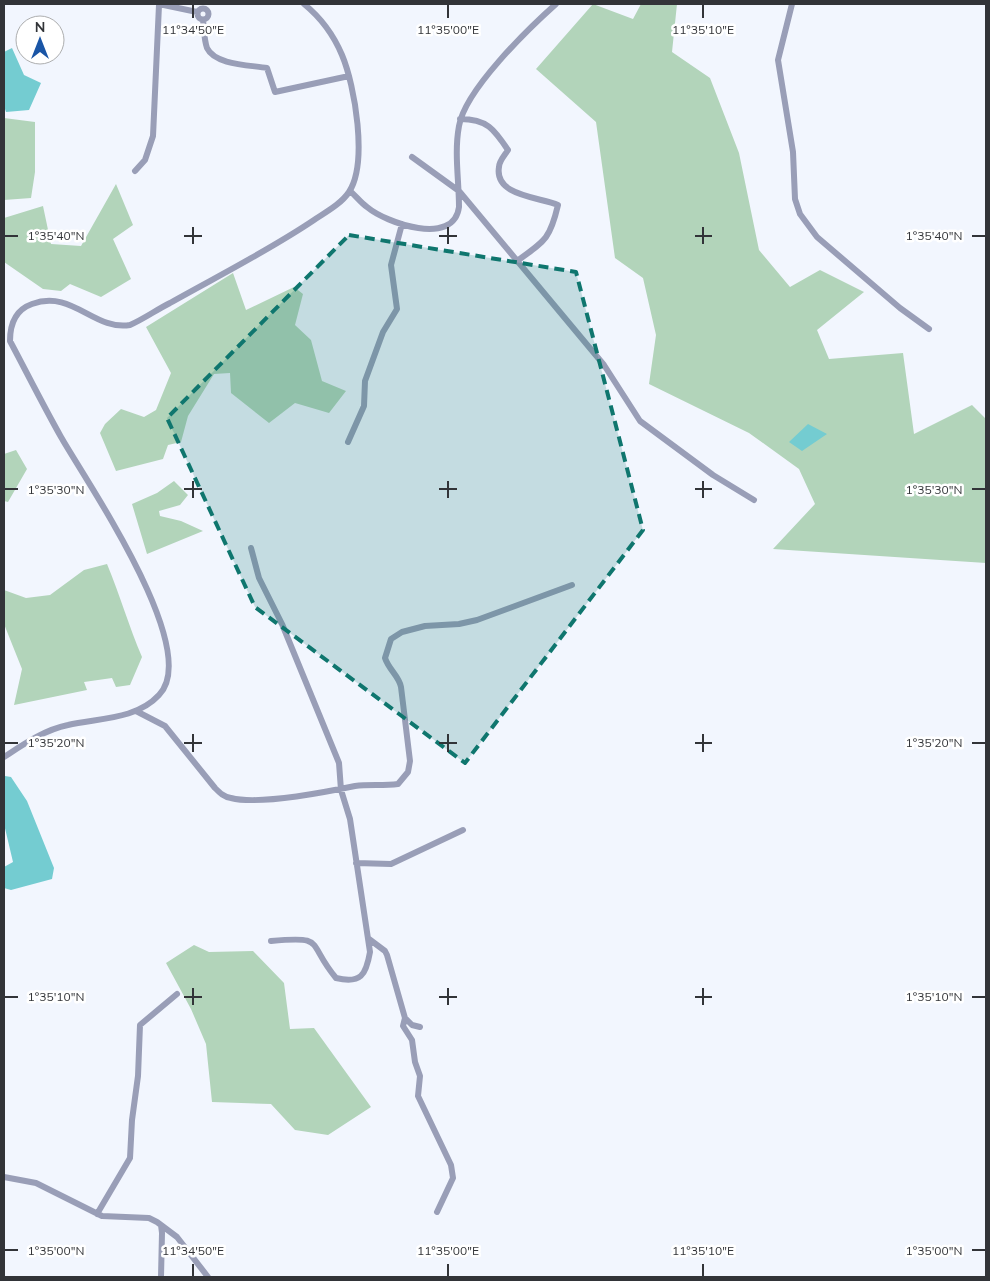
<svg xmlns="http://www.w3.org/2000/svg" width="990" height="1281" viewBox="0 0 990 1281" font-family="Mulish,sans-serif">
<rect width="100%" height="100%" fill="#f2f6fe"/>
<path fill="#b2d4ba" d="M 593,4 L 633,19 L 641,4 L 677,4 L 672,52 L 710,78 L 739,153 L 759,250 L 790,287 L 820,270 L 864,292 L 817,330 L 829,359 L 903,353 L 914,434 L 972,405 L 986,419 L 986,563 L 773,549 L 815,504 L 799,469 L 749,433 L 649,384 L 656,335 L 643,278 L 615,258 L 596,122 L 536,69 Z
M 4,118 L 35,122 L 35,172 L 31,198 L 4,200 Z
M 116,184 L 133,225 L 113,239 L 131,279 L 101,297 L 70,284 L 61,291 L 43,289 L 4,262 L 4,218 L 43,206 L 51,244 L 81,246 Z
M 233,273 L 246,310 L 294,287 L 303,294 L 295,325 L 311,340 L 322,381 L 346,391 L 329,413 L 295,403 L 269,423 L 231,393 L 230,373 L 214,374 L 188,416 L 181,442 L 168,445 L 163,459 L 116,471 L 100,433 L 105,424 L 121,409 L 144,417 L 156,410 L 171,373 L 146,327 Z
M 16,450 L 27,469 L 8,502 L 4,501 L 4,454 Z
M 174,481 L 188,495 L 180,505 L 159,511 L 160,516 L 181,521 L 203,531 L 147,554 L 132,504 L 157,493 Z
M 107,564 C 120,595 129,627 142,657 L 130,685 L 116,687 L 112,678 L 84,682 L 87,690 L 14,705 L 22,669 L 4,624 L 4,590 L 26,598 L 50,595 L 84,570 Z
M 194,945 L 209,952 L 253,951 L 284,983 L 290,1029 L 314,1028 L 371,1107 L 328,1135 L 295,1130 L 271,1104 L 212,1102 L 206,1044 L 191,1009 L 166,963 Z"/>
<path fill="#74ccd1" d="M 12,48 L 24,75 L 41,83 L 29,110 L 6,112 L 4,106 L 4,52 Z
M 808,424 L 827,434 L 802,451 L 789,442 Z
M 5,776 L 11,777 L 27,801 L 54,868 L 52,879 L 11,890 L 4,888 L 4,867 L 13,862 L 4,824 Z"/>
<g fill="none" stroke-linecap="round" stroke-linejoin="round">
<path stroke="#999eb7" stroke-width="6" d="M 159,4 L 197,12
M 792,4 L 778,60 L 793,152 L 795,199 L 800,214 L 817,237 L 900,308 L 929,329
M197.5 14a5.5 5.5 0 1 1 11 0a5.5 5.5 0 1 1-11 0Z
M 203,20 C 204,28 204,40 207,48 C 215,65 250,65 267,68 L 275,92 L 349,76
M 460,119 C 487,119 494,129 508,150 C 505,155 499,161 499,167 C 494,196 539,197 558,205 C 550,239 545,241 517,261
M 412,157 L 459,191 L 604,365 L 640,421 L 713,475 L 754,500
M 135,171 L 145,160 L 153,136 L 159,5
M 350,191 C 356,196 361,203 367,207 C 386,223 454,247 459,207 C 459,180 454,153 459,126 C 465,90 528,29 556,4
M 348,442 L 364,406 L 365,381 L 383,332 L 397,309 L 391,265 L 402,224
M 251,548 L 259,578 L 282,624 L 339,763 L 341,790 L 350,819 L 370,952 C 366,975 361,984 336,978 C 306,942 327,936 271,941
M 136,711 L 165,726 L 215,788 C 220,793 224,797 231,798 C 258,805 326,792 355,786 C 369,784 383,786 398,784 L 408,772 L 410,761 L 401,687 C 399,676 389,670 385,658 L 391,639 L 402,632 L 425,626 L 459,624 L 477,620 L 572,585
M 4,757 C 24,744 44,730 68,725 C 98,718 136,720 159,695 C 203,650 86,481 61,437 C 43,405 27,373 10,341 C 10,325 15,310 32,304 C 72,289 94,331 130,325 C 144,319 156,310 170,303 C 218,276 268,251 314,220 C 326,212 341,204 349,192 C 368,163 355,86 342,55 C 334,36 320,17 304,4
M 356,863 L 391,864 L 463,830
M 369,939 L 385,951 L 387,955 L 405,1018 L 412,1025 L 420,1027
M 405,1018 L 403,1026 L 412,1040 L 415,1062 L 420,1076 L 418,1096 L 451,1165 L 453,1178 L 437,1212
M 4,1177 L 36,1183 L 102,1216 L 149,1218 L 157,1222 L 161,1225 L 162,1233 L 161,1277
M 97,1214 L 130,1158 L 132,1120 L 138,1076 L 140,1025 L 177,994
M 161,1225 L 177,1237 L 208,1277"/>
</g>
<path fill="#0f766e" fill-opacity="0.2" stroke="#0f766e" stroke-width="4" stroke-dasharray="10 6" stroke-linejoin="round" d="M 349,235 L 576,272 L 643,530 L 465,763 L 255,607 L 167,418 Z"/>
<path fill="none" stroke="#323438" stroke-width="2" d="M 193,5 L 193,18M 448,5 L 448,18M 703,5 L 703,18M 193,227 L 193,244M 448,227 L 448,244M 703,227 L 703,244M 5,236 L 18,236M 184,236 L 202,236M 439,236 L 457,236M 695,236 L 712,236M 972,236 L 985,236M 193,481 L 193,498M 448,481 L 448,498M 703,481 L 703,498M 5,489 L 18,489M 184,489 L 202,489M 439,489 L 457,489M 695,489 L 712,489M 972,489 L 985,489M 193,734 L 193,752M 448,734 L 448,752M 703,734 L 703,752M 5,743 L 18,743M 184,743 L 202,743M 439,743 L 457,743M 695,743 L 712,743M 972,743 L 985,743M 193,988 L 193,1005M 448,988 L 448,1005M 703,988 L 703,1005M 5,997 L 18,997M 184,997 L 202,997M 439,997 L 457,997M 695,997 L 712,997M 972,997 L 985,997M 5,1250 L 18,1250M 972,1250 L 985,1250M 193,1264 L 193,1276M 448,1264 L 448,1276M 703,1264 L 703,1276"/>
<g font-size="12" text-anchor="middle" fill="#323438" stroke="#fff" stroke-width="5" stroke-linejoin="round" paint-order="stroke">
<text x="193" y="34">11°34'50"E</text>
<text x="448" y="34">11°35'00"E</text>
<text x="703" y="34">11°35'10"E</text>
<text x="56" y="240">1°35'40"N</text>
<text x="934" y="240">1°35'40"N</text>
<text x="56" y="494">1°35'30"N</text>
<text x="934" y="494">1°35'30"N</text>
<text x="56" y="747">1°35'20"N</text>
<text x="934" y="747">1°35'20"N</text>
<text x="56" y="1001">1°35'10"N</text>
<text x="934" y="1001">1°35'10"N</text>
<text x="56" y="1255">1°35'00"N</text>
<text x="934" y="1255">1°35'00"N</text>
<text x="193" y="1255">11°34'50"E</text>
<text x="448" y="1255">11°35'00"E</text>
<text x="703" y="1255">11°35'10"E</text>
</g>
<rect width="990" height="1281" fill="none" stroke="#323438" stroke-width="10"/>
<g transform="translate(40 40)"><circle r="24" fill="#ffffff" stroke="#adaeaf"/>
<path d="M0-4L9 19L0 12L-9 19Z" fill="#1a55a6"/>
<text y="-8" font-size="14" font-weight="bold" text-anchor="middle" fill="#323438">N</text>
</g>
</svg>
